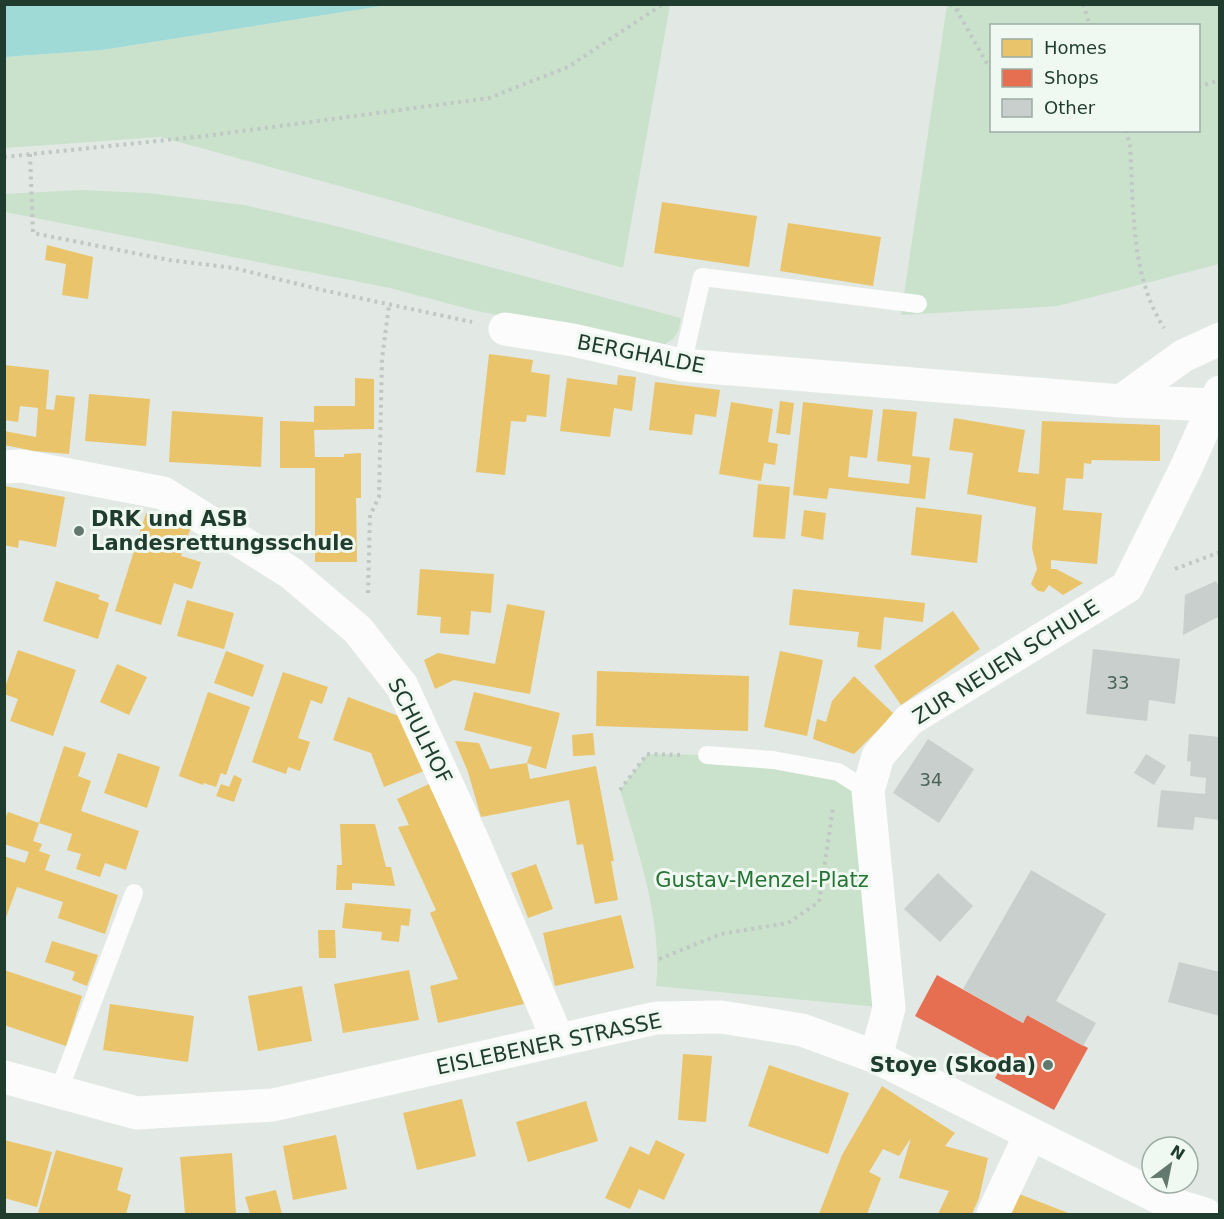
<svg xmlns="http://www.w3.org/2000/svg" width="1224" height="1219" viewBox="0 0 1224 1219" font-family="'DejaVu Sans',sans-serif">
<rect width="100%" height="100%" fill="#e2e8e4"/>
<path fill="#cae2cc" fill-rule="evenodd" d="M 388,5 L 670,5 L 623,268 L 401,203 L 161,137 L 5,148 L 5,57 L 102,50 Z
M 947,5 L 1219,5 L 1219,264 L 1058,306 L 901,315 ZM 992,26 L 1198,26 L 1198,130 L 992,130 Z
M 81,190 L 149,193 L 244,205 L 340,227 L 681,318 L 679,329 L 674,338 L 664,345 L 630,343 L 473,310 L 390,288 L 5,212 L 4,194 Z
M 647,754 L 707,755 L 773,760 L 868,791 L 889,1008 L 656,986 C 663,923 638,851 620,790 Z"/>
<path fill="#a0dad6" d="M 5,4 L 388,4 L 388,5 L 102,50 L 5,57 Z"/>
<path fill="#e9c46a" d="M 662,202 L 757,216 L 749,267 L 654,253 Z
M 788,223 L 881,237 L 873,286 L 780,271 Z
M 47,245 L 93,257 L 88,299 L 62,295 L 66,264 L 45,260 Z
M 489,354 L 533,360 L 531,372 L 550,375 L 546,417 L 527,415 L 526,422 L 511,421 L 505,475 L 476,472 Z
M 4,365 L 49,370 L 46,409 L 54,410 L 56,395 L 75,397 L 69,454 L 34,451 L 4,445 L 4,431 L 36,437 L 38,408 L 20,406 L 18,422 L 4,420 Z
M 618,375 L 636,377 L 632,411 L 614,408 L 610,437 L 560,431 L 567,378 L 617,385 Z
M 355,378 L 374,379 L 374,429 L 314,430 L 315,457 L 344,457 L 344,454 L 361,453 L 361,498 L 356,498 L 357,562 L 315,562 L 315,468 L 280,468 L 280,421 L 314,422 L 314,406 L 355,406 Z
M 655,382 L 720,390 L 716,417 L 695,414 L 692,435 L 649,430 Z
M 89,394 L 150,399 L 146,446 L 85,441 Z
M 780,401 L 794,403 L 790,435 L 776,433 Z
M 731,402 L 773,409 L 768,442 L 778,444 L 775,465 L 764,463 L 761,481 L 719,474 Z
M 803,402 L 873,410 L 867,458 L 850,456 L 848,477 L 909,484 L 911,465 L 877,461 L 883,409 L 917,412 L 912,456 L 930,458 L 925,499 L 829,488 L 827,499 L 793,495 Z
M 172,411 L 263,417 L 261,467 L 169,462 Z
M 954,418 L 1025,430 L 1018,472 L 1039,474 L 1042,421 L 1160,425 L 1160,461 L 1092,460 L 1091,464 L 1084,463 L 1083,479 L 1066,478 L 1063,510 L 1102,513 L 1097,564 L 1051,560 L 1051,569 L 1056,569 L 1083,583 L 1063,595 L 1049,585 L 1044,592 L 1038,591 L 1031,584 L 1037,569 L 1032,548 L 1036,507 L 967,494 L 973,453 L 949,450 Z
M 758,484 L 790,487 L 785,539 L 753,537 Z
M 4,486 L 65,497 L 56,547 L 19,540 L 18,548 L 4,545 Z
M 916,507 L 982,515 L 977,563 L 911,555 Z
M 804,510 L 826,513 L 823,540 L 801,536 Z
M 146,513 L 191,527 L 181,556 L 201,562 L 192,589 L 174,583 L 161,625 L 115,611 Z
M 420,569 L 494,574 L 491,613 L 471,611 L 469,635 L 440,633 L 441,617 L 417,615 Z
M 56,581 L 100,595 L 98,599 L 109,603 L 98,639 L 43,621 Z
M 793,589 L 925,603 L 923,622 L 884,617 L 881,650 L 857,647 L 859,632 L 789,625 Z
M 187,600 L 234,613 L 224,649 L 177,636 Z
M 507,604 L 545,611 L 530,694 L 454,680 L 435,689 L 424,660 L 438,653 L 495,664 Z
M 953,611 L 980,649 L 901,705 L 874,666 Z
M 18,650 L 76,670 L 53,736 L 10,721 L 18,699 L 4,694 L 4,690 Z
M 226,651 L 264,665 L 253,697 L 214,683 Z
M 780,651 L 823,660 L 807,736 L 764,727 Z
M 117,664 L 147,677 L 129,715 L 100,702 Z
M 597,671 L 749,676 L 748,731 L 596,726 Z
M 283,672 L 328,687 L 322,704 L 311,700 L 298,738 L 310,742 L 300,771 L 288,767 L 286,774 L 252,762 Z
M 854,676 L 894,714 L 854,754 L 813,739 L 817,719 L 826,722 L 832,701 Z
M 208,692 L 250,707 L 226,775 L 221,773 L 216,787 L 204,783 L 203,785 L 179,776 Z
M 474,692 L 560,713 L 546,769 L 527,763 L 532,747 L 464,730 Z
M 348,697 L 404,718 L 424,771 L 384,787 L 371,753 L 333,740 Z
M 593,733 L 595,755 L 573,756 L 572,735 Z
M 455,741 L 479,743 L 490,769 L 527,763 L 530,779 L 596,766 L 614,861 L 611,861 L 618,900 L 595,904 L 583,844 L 577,845 L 569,800 L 481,817 L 468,772 Z
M 64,746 L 86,753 L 78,776 L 91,781 L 81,811 L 139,831 L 126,870 L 105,863 L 100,877 L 76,869 L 81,854 L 67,850 L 72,834 L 39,823 Z
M 118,753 L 160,767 L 147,808 L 104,793 Z
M 234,775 L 242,779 L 234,802 L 216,796 L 221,784 L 229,787 Z
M 429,784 L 497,936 L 524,1004 L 438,1023 L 430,986 L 458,979 L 430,913 L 436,910 L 398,827 L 409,825 L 397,799 Z
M 8,812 L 39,823 L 33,841 L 42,844 L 39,851 L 50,855 L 45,870 L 118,895 L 105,934 L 58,918 L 63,902 L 17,887 L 4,923 L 4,856 L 25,863 L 29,852 L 4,844 L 4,821 Z
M 340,824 L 375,824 L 386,867 L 391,867 L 395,886 L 352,883 L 352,890 L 336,890 L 337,865 L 342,865 Z
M 536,864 L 553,909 L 528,918 L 511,873 Z
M 345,903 L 411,909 L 409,926 L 401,925 L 399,942 L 381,940 L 382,932 L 342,928 Z
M 621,915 L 634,968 L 555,986 L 543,933 Z
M 318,930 L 335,930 L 336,958 L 319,958 Z
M 52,941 L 98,955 L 87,986 L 72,980 L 75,972 L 45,962 Z
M 4,970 L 82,996 L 66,1046 L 4,1025 Z
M 409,970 L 419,1020 L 343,1033 L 334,984 Z
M 302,986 L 312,1041 L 258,1051 L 248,996 Z
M 110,1004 L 194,1016 L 188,1062 L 103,1050 Z
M 683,1054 L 712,1056 L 706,1122 L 678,1120 Z
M 769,1065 L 849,1093 L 828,1154 L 748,1126 Z
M 882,1086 L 955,1133 L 945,1146 L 988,1158 L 979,1198 L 972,1214 L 938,1214 L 949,1191 L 899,1178 L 911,1138 L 899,1156 L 883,1149 L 869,1172 L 881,1178 L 867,1214 L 819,1214 L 842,1155 Z
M 462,1099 L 476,1156 L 417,1170 L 403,1113 Z
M 586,1101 L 598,1141 L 528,1162 L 516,1122 Z
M 336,1135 L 347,1189 L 293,1200 L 283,1146 Z
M 4,1140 L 52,1152 L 37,1207 L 4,1198 Z
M 656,1140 L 685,1154 L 664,1200 L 639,1189 L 630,1209 L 605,1198 L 630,1146 L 649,1155 Z
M 56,1150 L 123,1168 L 117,1190 L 131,1195 L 126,1214 L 38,1213 Z
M 232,1153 L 236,1214 L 185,1214 L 180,1157 Z
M 276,1190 L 282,1214 L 250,1214 L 245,1197 Z
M 1019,1194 L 1071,1214 L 1011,1214 Z"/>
<path fill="#e76f51" d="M 937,975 L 1023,1023 L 1027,1015 L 1088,1048 L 1054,1110 L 995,1078 L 1003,1064 L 915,1016 Z"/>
<path fill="#c9cfcc" d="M 1216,581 L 1220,589 L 1220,616 L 1183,635 L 1185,595 Z
M 1093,649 L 1180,659 L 1175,704 L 1149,700 L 1147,721 L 1086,714 Z
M 1189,734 L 1220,737 L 1220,820 L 1195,817 L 1193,830 L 1157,827 L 1161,790 L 1205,794 L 1206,778 L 1190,776 L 1191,762 L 1187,761 Z
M 928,739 L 974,769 L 939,823 L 893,793 Z
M 1146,754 L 1166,766 L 1154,785 L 1134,773 Z
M 1031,870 L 1106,914 L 1056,1001 L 1096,1023 L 1083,1046 L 1027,1015 L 1023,1023 L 963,989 Z
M 938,873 L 973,906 L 940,942 L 904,909 Z
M 1179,962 L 1220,972 L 1220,1016 L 1168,1002 Z"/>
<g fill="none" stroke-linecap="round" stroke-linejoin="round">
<path stroke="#bfc8c4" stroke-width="4" stroke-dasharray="3 4.5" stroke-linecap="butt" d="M 950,4 L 957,11 L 989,67 L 992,69
M 1083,4 L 1090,26
M 957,11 L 960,4
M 1198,87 L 1220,80
M 1126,130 L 1130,146 C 1134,207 1130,275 1164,328
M 30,154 L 33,233 L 169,260 L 234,268 L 322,290 L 472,322
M 4,157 L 205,136 L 489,98 L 568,67 L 663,4
M 1175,569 L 1220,552
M 368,593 L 370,515 L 379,497 L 382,359 L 389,305
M 620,790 L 647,754 L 682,755
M 659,959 L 721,934 L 788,923 L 819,902 L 833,808"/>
<path stroke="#fbfcfb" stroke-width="18" d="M 682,365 L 702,277 L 918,304
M 707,755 L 773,760 L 838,772 L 868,791
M 58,1093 L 134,893"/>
<path stroke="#fbfcfb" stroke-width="33" d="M 505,329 L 573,340 L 682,365 L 1121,401 L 1183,356 L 1220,339
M 1121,401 L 1214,405
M 4,467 L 22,466 L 163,493 L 291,573 L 358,630 L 402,686 L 473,841 L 558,1040
M 876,1057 L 889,1008 L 868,791 L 878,756 L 909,720 L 1127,587 L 1186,468 L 1220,392
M 993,1214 L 1030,1135"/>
<path stroke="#fbfcfb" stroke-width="33" d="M 4,1077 L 137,1113 L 273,1105 L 656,1018 L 721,1017 L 802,1030 L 876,1057 L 1172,1204 L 1205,1214"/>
</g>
<g fill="#63786e" stroke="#f0f8f2" stroke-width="2">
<circle cx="79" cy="531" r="6"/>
<circle cx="1048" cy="1065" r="6"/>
</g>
<g text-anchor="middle" stroke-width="6" stroke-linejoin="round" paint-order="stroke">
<g font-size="18" fill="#4a6257">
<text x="1118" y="689">33</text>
<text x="931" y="786">34</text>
</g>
<g font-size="21" fill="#1f3c2f" stroke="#f0f8f2">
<text transform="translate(641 354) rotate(11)" y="7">BERGHALDE</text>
<text transform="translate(1006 662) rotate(-32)" y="7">ZUR NEUEN SCHULE</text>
<text transform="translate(420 731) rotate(63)" y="7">SCHULHOF</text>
<text transform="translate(549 1044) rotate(-12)" y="7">EISLEBENER STRASSE</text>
</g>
<g font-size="21" font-weight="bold" fill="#1f3c2f" stroke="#f0f8f2" text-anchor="start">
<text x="91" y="526">DRK und ASB<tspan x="91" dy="24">Landesrettungsschule</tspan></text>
<text x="1036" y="1072" text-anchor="end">Stoye (Skoda)</text>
</g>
<g font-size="21" fill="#277536" stroke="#f0f8f2">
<text x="762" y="887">Gustav-Menzel-Platz</text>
</g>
</g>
<rect width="1224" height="1219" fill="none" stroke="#1f3c2f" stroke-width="12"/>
<rect x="990" y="24" width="210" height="108" fill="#f0f8f2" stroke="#9cada4" stroke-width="1.5"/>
<rect x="1002" y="39" width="30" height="18" fill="#e9c46a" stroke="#9cada4" stroke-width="1.5"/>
<text x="1044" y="54" font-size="18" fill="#1f3c2f">Homes</text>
<rect x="1002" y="69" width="30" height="18" fill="#e76f51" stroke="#9cada4" stroke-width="1.5"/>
<text x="1044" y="84" font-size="18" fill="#1f3c2f">Shops</text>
<rect x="1002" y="99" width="30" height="18" fill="#c9cfcc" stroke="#9cada4" stroke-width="1.5"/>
<text x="1044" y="114" font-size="18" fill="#1f3c2f">Other</text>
<g transform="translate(1170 1165) rotate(32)"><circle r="28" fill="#f0f8f2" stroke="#9cada4" stroke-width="1.5"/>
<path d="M0-4.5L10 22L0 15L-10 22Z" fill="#63786e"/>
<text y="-9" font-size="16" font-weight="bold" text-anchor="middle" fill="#1f3c2f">N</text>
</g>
</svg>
